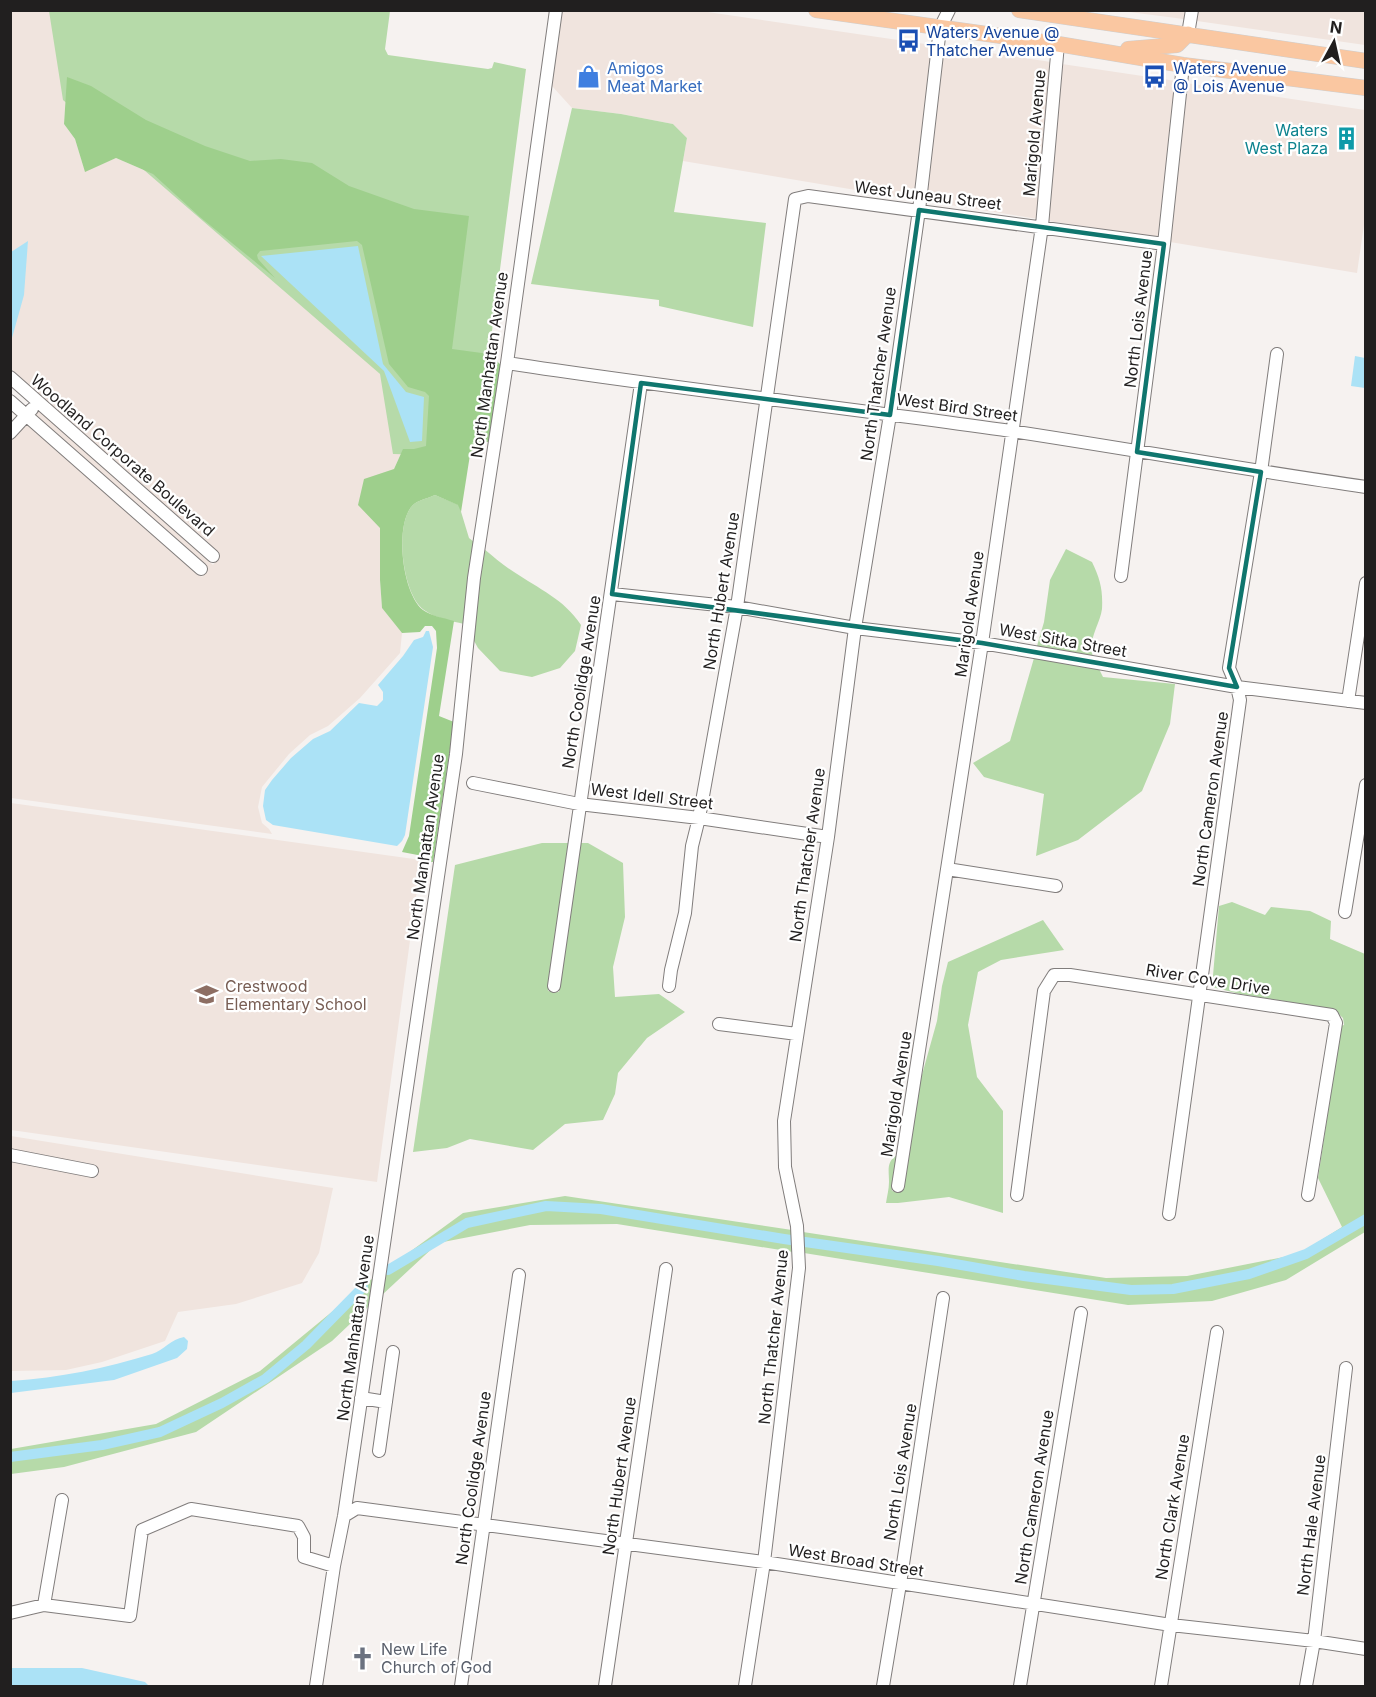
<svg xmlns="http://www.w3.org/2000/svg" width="1376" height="1697" viewBox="0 0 1376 1697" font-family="Inter,sans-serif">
<rect width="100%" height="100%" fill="#f6f2f0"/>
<path fill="#f0e4de" d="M 11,11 L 57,11 L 67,77 L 64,124 L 75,139 L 85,171 L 116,158 L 153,174 L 302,301 L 380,374 L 390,401 L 403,449 L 394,469 L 380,528 L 380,580 L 382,608 L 402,633 L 400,653 L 360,698 L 328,726 L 310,735 L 289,754 L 262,787 L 258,807 L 262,823 L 269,829 L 272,834 L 11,798 L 11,441 L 28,423 L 202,577 L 208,568 L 35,414 L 38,410 L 213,565 L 220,555 L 11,369 L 10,337 L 12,338 L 28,242 L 11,252 Z
M 562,11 L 701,11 L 932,45 L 915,200 L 683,161 L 687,138 L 673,124 L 621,114 L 572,108 L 552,86 Z
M 1121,11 L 1365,11 L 1365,45 L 1176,18 Z
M 943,46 L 1051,62 L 1038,219 L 925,201 Z
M 1062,64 L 1176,81 L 1160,237 L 1048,221 Z
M 1186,83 L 1365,110 L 1365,218 L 1357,273 L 1170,242 Z
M 11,803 L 421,860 L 377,1182 L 11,1130 Z
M 11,1136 L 333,1188 L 319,1253 L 302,1283 L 236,1304 L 178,1312 L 165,1341 L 102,1362 L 66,1370 L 11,1371 L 11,1162 L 96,1178 L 98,1167 L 11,1149 Z"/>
<path fill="#b6daa9" d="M 49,11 L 390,11 L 385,49 L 388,55 L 488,69 L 492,68 L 494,62 L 526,69 L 489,354 L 485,354 L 472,456 L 393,454 L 380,374 L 63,100 Z
M 572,108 L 621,114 L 673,124 L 687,138 L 674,212 L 766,223 L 753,327 L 659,306 L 659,300 L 531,284 Z
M 435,495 L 459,505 L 469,538 L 474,542 L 464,624 C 451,621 435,618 424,610 C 402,595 394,523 413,505 C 418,500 429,498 435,495 Z
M 484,549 C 494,557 504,566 514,572 C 539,589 564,599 581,625 L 575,651 L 560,668 L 532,677 L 500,671 L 478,648 L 473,639 Z
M 1066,549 L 1092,562 C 1100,579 1103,589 1102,609 C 1100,624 1087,641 1093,656 L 1037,646 L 1044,622 L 1050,580 Z
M 1034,658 L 1099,669 L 1103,677 L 1175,684 L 1170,724 L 1142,791 L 1078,840 L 1036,856 L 1044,794 L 984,777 L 973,763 L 1010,741 Z
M 542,843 L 568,843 L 548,991 L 559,992 L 579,843 L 588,843 L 623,863 L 625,917 L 613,967 L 615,997 L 659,994 L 685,1012 L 647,1038 L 618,1073 L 615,1094 L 603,1120 L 565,1124 L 533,1150 L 470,1139 L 447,1148 L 413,1152 L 455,865 Z
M 1232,902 L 1265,915 L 1271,907 L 1310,911 L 1331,921 L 1330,939 L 1365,954 L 1365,1232 L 1286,1280 L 1212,1301 L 1128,1305 L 804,1253 L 803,1232 L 1106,1278 L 1187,1276 L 1299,1254 L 1342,1227 L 1318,1178 L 1341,1026 L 1344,1025 L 1343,1018 L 1333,1009 L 1240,994 L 1212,987 L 1219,906 Z
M 1043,920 L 1064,950 L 1001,960 L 978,972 L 968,1025 L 977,1077 L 1003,1111 L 1003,1213 L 949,1197 L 898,1203 L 886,1203 C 887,1196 889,1189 889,1182 C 889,1170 886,1162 897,1155 L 892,1191 L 902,1192 L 920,1082 L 937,1021 L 942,986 L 948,962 Z
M 565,1196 L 792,1230 L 793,1252 L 617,1224 L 530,1225 L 438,1243 L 382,1295 L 385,1270 L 463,1213 Z
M 373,1278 L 369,1306 L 332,1341 L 196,1432 L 64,1467 L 11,1474 L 11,1449 L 156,1424 L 260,1371 Z"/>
<path fill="#9ecf8c" d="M 67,77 L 91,86 L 146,120 L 205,146 L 250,161 L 281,159 L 312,163 L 349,186 L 414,209 L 469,216 L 452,349 L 489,354 L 501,365 L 490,442 L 472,442 L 461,512 L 458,505 L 435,495 C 429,498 418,500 413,505 C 394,523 402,594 423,610 C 431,616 444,618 454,621 L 439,716 L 454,722 L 433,862 L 426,861 L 423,856 L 402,852 L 409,836 L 437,648 L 436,631 L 432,626 L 425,626 L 420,632 L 402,633 L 382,608 L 380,580 L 380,528 L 358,505 L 364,479 L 394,469 L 403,449 L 414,449 L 426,446 L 429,396 L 425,392 L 408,387 L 389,364 L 362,245 L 357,241 L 260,251 L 257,255 L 258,259 L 275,278 L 200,217 L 153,174 L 116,158 L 85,172 L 75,139 L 64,124 Z"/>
<path fill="#abe2f6" d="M 28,241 L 24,295 L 12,338 L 10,337 L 11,252 Z
M 358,246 L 383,364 L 406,392 L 424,397 L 422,441 L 410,442 L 384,371 L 261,256 Z
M 1355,356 L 1365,358 L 1365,388 L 1351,386 Z
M 426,631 L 429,631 L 433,647 L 405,835 L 402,841 L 397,846 L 273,825 L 266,820 L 263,806 L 265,790 L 272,780 L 291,758 L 313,739 L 330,731 L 359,703 L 377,706 L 383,700 L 383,692 L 378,685 L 403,656 L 414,640 L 423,637 Z
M 184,1337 L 188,1341 L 187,1349 L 177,1358 L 114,1380 L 11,1393 L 11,1381 C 59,1378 106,1368 152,1354 C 164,1350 171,1339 184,1337 Z
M 11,1668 L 82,1668 L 145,1682 L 149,1686 L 11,1686 Z"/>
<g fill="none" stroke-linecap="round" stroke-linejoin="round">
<path stroke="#abe2f6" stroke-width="10" d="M 388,1270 L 467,1223 L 546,1206 L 601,1209 L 784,1239 L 938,1261 L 1024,1276 L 1131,1290 L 1173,1289 L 1249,1274 L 1306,1254 L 1366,1219
M 10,1457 L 102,1445 L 160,1432 L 222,1403 L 265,1379 L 306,1345 L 363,1287"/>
<defs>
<path id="minor" d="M 1188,34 L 1192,10
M 507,363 C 675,389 843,407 1011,431 C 1129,449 1247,470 1366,487
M 10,377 L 213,556
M 10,401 L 201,569
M 10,433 L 32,409
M 1121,576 L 1164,244 L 1183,65
M 612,594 L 737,607 L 855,628 L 982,643 L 1237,687 L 1366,703
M 1348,701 L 1366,583
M 473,783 L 579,804 L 699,818 L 828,837
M 947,869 L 1056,886
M 1345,912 L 1366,785
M 554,986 L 641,383
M 669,986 L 671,970 L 685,913 L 692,846 L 699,818 L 737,607 L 795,199 L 808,196 L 1164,244
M 719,1024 L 797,1034
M 10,1155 L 92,1171
M 898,1186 L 982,643 L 1042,226 L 1058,44
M 1017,1195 L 1044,991 L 1054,975 L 1070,975 L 1332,1015 L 1336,1023 L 1308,1195
M 1169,1214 L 1240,700 L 1237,687 L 1229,668 L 1261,472 L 1277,354
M 361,1398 L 386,1402
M 379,1451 L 393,1352
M 344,1516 L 357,1508 L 764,1562 L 1171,1625 L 1314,1641 L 1366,1649
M 44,1605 L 62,1500
M 10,1613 L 44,1605 L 130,1616 L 142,1530 L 191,1509 L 298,1526 L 304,1537 L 304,1557 L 334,1566
M 316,1686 L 334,1566 L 344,1516 L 456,754 L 474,578 L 507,363 L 556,10
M 461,1686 L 519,1275
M 605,1686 L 666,1269
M 745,1686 L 764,1562 L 799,1268 L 797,1226 L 785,1167 L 784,1121 L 828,837 L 855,628 L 890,415 L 919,210 L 940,28 L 949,10
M 883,1686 L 900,1584 L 943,1298
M 1020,1686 L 1081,1313
M 1161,1686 L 1217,1332
M 1306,1686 L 1314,1641 L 1346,1368"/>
<path id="major" d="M 816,10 L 1058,44 L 1183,65 L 1366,88
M 1019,10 L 1366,61
M 1128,49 L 1177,45 L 1188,34"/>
</defs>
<use href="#minor" stroke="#817d7c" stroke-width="14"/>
<use href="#major" stroke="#cecece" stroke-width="16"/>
<use href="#minor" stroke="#fff" stroke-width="12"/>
<use href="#major" stroke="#fac7a1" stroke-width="15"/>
</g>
<path fill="none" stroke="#0f766e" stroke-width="4.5" stroke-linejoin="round" d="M 919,210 L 1164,244 L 1137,452 L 1261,472 L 1229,668 L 1237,687 L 982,643 L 612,594 L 641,383 L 890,415 Z"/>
<defs>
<symbol id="bus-bare" viewBox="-9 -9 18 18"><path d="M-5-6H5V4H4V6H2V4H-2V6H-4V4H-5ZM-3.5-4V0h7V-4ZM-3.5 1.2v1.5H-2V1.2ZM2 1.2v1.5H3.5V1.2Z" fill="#1a4fb4" stroke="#fff" stroke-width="2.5" paint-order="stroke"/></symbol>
<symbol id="shop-bare" viewBox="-9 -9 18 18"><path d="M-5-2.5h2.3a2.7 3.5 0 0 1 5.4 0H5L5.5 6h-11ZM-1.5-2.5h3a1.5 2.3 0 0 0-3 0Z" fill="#3f7fe0" stroke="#fff" stroke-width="2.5" paint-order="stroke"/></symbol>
<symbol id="building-bare" viewBox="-9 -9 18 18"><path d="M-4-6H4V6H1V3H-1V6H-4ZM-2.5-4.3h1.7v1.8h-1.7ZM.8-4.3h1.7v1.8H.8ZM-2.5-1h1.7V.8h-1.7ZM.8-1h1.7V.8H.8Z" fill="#0f9aa8" stroke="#fff" stroke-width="2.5" paint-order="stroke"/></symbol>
<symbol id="school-bare" viewBox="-9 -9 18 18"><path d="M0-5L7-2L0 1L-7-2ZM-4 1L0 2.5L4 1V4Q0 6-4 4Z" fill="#8d6e63" stroke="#fff" stroke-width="2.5" paint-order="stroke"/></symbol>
<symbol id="church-bare" viewBox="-9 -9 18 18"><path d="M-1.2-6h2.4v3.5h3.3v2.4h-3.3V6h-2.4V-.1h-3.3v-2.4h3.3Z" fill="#6b7280" stroke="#fff" stroke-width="2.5" paint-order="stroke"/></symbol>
</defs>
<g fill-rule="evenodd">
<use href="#bus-bare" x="892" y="24" width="33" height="33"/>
<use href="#shop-bare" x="572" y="60" width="33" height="33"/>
<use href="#bus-bare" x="1138" y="60" width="33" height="33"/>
<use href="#building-bare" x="1330" y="122" width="33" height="33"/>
<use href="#school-bare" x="190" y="978" width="33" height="33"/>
<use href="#church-bare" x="346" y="1642" width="33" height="33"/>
</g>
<g text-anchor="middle" stroke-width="4.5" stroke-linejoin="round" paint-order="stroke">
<g font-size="16" fill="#164399" stroke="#fff" text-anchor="start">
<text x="926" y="38">Waters Avenue @<tspan x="926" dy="18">Thatcher Avenue</tspan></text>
<text x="1173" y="74">Waters Avenue<tspan x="1173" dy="18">@ Lois Avenue</tspan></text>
</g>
<g font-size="16" fill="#366cbe" stroke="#fff" text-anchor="start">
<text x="607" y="74">Amigos<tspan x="607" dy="18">Meat Market</tspan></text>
</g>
<g font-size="16" fill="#0d838f" stroke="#fff" text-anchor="end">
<text x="1328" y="136">Waters<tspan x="1328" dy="18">West Plaza</tspan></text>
</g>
<g font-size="16" fill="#211f1f" stroke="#fff">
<text transform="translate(1034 133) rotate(-85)" y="6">Marigold Avenue</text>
<text transform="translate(928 195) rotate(7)" y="6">West Juneau Street</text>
<text transform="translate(1138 319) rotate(-83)" y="6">North Lois Avenue</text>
<text transform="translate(489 365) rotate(-82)" y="6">North Manhattan Avenue</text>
<text transform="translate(878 374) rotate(-82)" y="6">North Thatcher Avenue</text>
<text transform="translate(957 407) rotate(8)" y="6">West Bird Street</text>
<text transform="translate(123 455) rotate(41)" y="6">Woodland Corporate Boulevard</text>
<text transform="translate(721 591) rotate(-81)" y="6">North Hubert Avenue</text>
<text transform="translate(969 614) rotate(-82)" y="6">Marigold Avenue</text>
<text transform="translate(1063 640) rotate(10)" y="6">West Sitka Street</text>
<text transform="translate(581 682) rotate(-81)" y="6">North Coolidge Avenue</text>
<text transform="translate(652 796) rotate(7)" y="6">West Idell Street</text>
<text transform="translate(1210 799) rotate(-82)" y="6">North Cameron Avenue</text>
<text transform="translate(425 847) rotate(-82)" y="6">North Manhattan Avenue</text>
<text transform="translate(807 855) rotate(-82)" y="6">North Thatcher Avenue</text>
<text transform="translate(1208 979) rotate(9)" y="6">River Cove Drive</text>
<text transform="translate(896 1094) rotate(-81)" y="6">Marigold Avenue</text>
<text transform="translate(355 1328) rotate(-82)" y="6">North Manhattan Avenue</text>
<text transform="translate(773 1337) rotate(-84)" y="6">North Thatcher Avenue</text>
<text transform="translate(900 1472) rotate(-81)" y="6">North Lois Avenue</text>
<text transform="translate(619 1476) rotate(-82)" y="6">North Hubert Avenue</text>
<text transform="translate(473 1478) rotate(-82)" y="6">North Coolidge Avenue</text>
<text transform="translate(1034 1497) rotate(-81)" y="6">North Cameron Avenue</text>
<text transform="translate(1172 1507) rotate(-81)" y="6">North Clark Avenue</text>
<text transform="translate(1311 1525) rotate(-83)" y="6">North Hale Avenue</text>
<text transform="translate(856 1560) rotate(9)" y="6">West Broad Street</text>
</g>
<g font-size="16" fill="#785e54" stroke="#fff" text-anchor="start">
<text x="225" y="992">Crestwood<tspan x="225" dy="18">Elementary School</tspan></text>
</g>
<g font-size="16" fill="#5b616d" stroke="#fff" text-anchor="start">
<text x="381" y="1655">New Life<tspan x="381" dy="18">Church of God</tspan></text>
</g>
</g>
<rect width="1376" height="1697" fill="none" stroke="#211f1f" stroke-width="24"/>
<g transform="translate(1334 42) rotate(8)" stroke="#ffffff" stroke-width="4.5" paint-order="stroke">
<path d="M0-4.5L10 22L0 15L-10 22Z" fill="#211f1f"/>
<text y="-9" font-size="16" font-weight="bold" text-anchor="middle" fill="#211f1f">N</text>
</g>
</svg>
